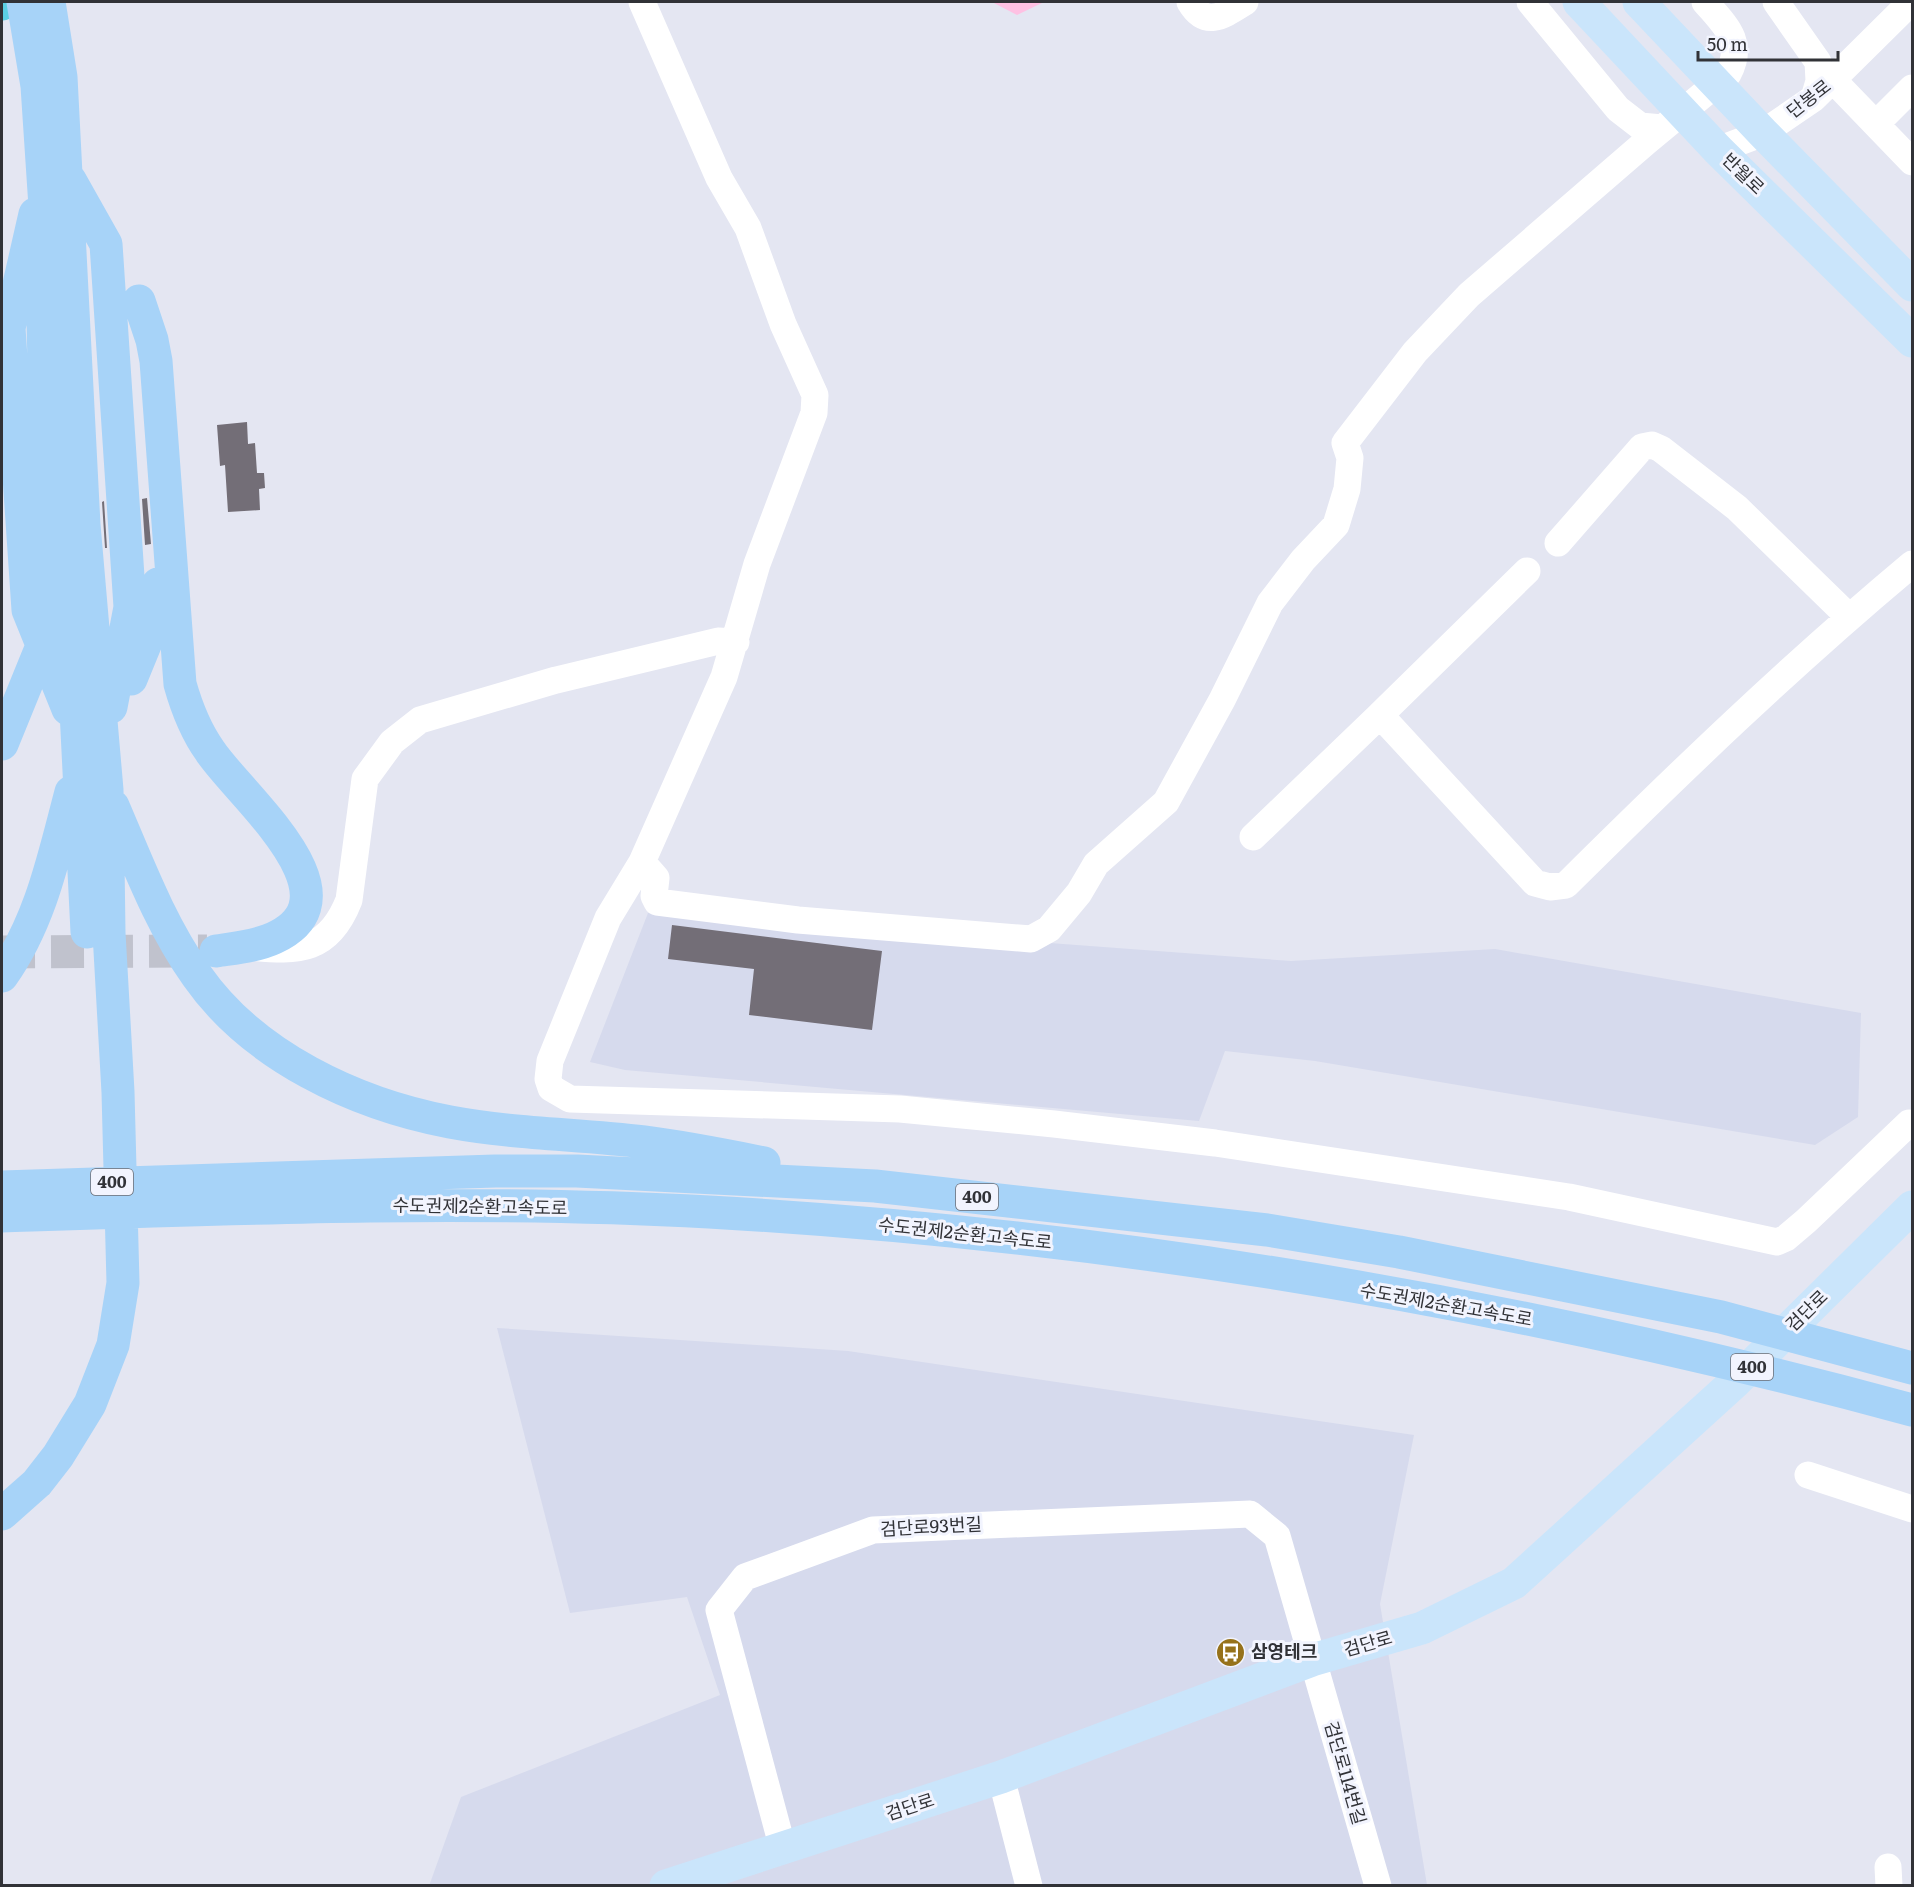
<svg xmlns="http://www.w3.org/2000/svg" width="1914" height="1887" viewBox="0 0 1914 1887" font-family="Literata,'Noto Sans KR',serif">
<rect width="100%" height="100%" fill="#e4e6f2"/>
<path fill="#d6daed" d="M 648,913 L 1291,961 L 1495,949 L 1861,1013 L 1858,1117 L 1815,1145 L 1315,1061 L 1225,1051 L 1199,1121 L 625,1070 L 590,1062 Z
M 497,1328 L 848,1351 L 1414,1435 L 1380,1604 L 1427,1885 L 429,1886 L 461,1797 L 720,1695 L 687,1597 L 570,1613 Z"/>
<path fill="#fec1e3" d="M 992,2 L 1044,2 L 1017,15 Z"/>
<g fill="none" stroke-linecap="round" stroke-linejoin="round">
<path stroke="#5bcfe3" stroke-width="33" d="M 2,4 L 6,2"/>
</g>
<path fill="#736e77" d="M 247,422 L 248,444 L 255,443 L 257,473 L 264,473 L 265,488 L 259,489 L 260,510 L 228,512 L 225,465 L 220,466 L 217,425 Z
M 147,498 L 151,544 L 145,545 L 142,499 Z
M 104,501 L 107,548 L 105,548 L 102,502 Z
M 672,925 L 882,951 L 872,1030 L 749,1015 L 754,969 L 668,959 Z"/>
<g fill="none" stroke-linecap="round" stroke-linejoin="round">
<path stroke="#c0c2cd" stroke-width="33" stroke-dasharray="33 16" stroke-linecap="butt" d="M 2,952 L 207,951"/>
<path stroke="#fff" stroke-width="27" d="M 642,2 L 719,178 L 748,228 L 783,324 L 815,395 L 814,413 L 757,564 L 724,677 L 642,862 L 608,918 L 550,1061 L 548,1079 L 551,1088 L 570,1099 L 900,1109 L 1054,1124 L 1215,1143 L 1569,1197 L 1777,1242 L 1786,1238 L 1806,1221 L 1909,1123
M 1190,2 C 1206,29 1224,15 1245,2
M 1530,2 L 1618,109 L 1640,126 L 1662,128
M 1776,2 L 1818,62 L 1819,81 L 1814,98
M 1833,80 L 1912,162
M 1876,124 L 1912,88
M 1718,150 L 1763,133 L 1814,98 L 1911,2
M 1558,543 L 1642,447 L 1652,445 L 1661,449 L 1737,508 L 1849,617
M 1527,571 L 1380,715 L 1535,883 L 1550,887 L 1566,885 C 1678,774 1791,665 1912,564
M 1253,837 L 1380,715
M 642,862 L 656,878 L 654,896 L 657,902 L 798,920 L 1031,939 L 1049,929 L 1079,893 L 1096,864 L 1166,802 L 1222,700 L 1270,603 L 1303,560 L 1336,525 L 1347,489 L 1350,458 L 1345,443 L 1415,352 L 1469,295 L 1646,142 L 1728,74 C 1745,42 1726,26 1705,2
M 250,947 C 300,952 329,951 349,900 L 365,779 L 392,742 L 420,720 L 556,680 L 718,641 L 736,642
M 1808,1475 L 1912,1509
M 1001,1777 L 1029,1886
M 783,1849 L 719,1610 L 745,1577 L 873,1530 L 1250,1514 L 1277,1536 L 1378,1886
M 1888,1867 L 1889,1886"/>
<path stroke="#cae5fb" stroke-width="33" d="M 1579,2 L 1718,150 L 1912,341
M 1639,2 L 1763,133 L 1912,285
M 666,1886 L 1001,1777 L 1312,1660 L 1422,1628 L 1514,1583 L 1735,1382 L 1912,1207"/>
<path stroke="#a7d3f8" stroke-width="33" d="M 23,2 L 37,86 L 49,267
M 70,180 L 106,244 L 130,607 L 111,707
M 35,214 L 9,328 L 28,610 L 68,709
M 42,244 C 43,388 48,533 69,675
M 139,301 L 152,340 L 156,361 L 180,684 C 187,709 195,730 210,751 C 238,794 365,896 274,938 C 257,946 235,948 216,951
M 73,650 L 87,932
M 131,679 L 160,608 L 158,584
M 2,744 L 46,636
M 113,806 C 138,864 160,924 197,976 C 253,1056 355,1104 450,1122 C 514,1134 579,1134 644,1142 C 684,1147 724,1155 764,1163
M 2,976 C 41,921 54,856 71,792
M 2,1187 L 495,1171 L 577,1171 L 875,1186 L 1267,1230 L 1399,1252 L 1721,1317 L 1912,1368
M 2,1216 C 237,1208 473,1199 709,1212 C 1115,1235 1520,1304 1912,1410
M 2,1514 L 37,1483 L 58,1456 L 90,1404 L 113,1345 L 123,1283 L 118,1092 L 109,933 L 107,790 L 84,525 L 61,77 L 49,2"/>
</g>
<defs>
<symbol id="bus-disc" viewBox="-11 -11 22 22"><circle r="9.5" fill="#96721b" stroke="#f2f4fe"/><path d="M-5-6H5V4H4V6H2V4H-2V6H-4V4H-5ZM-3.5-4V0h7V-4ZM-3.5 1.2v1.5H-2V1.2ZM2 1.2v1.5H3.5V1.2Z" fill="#fff"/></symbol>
</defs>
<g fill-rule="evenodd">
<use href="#bus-disc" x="1214" y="1636" width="33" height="33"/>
</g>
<g text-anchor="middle" stroke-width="6" stroke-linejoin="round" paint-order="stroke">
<g fill="#f2f4fe" stroke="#6b6c73" stroke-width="1.5">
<rect x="91" y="1169" width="42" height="26" rx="4.5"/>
<rect x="956" y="1184" width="42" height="26" rx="4.5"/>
<rect x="1731" y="1354" width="42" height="26" rx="4.5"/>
</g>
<g font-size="16" font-weight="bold" fill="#313237">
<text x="112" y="1188">400</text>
<text x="977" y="1203">400</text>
<text x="1752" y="1373">400</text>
</g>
<g font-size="18" fill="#313237" stroke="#f2f4fe">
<text transform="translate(1809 99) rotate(-38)" y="6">단봉로</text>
<text transform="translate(1743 174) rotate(44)" y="6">반월로</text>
<text transform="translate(480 1207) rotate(1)" y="6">수도권제2순환고속도로</text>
<text transform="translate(965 1234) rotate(6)" y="6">수도권제2순환고속도로</text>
<text transform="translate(1446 1305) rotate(10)" y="6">수도권제2순환고속도로</text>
<text transform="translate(1807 1311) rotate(-44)" y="6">검단로</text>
<text transform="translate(931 1527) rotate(-3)" y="6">검단로93번길</text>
<text transform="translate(1368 1644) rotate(-16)" y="6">검단로</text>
<text transform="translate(1345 1773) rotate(74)" y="6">검단로114번길</text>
<text transform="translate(910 1807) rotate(-18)" y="6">검단로</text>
</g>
<g font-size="18" font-weight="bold" fill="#313237" stroke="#f2f4fe" text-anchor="start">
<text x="1251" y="1658">삼영테크</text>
</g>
</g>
<rect width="1914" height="1887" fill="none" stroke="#313237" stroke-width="6"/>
<path d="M1698 51v9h140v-9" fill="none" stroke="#313237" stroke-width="3"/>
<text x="1707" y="51" font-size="18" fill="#313237" stroke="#f2f4fe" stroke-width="4.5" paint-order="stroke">50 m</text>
</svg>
